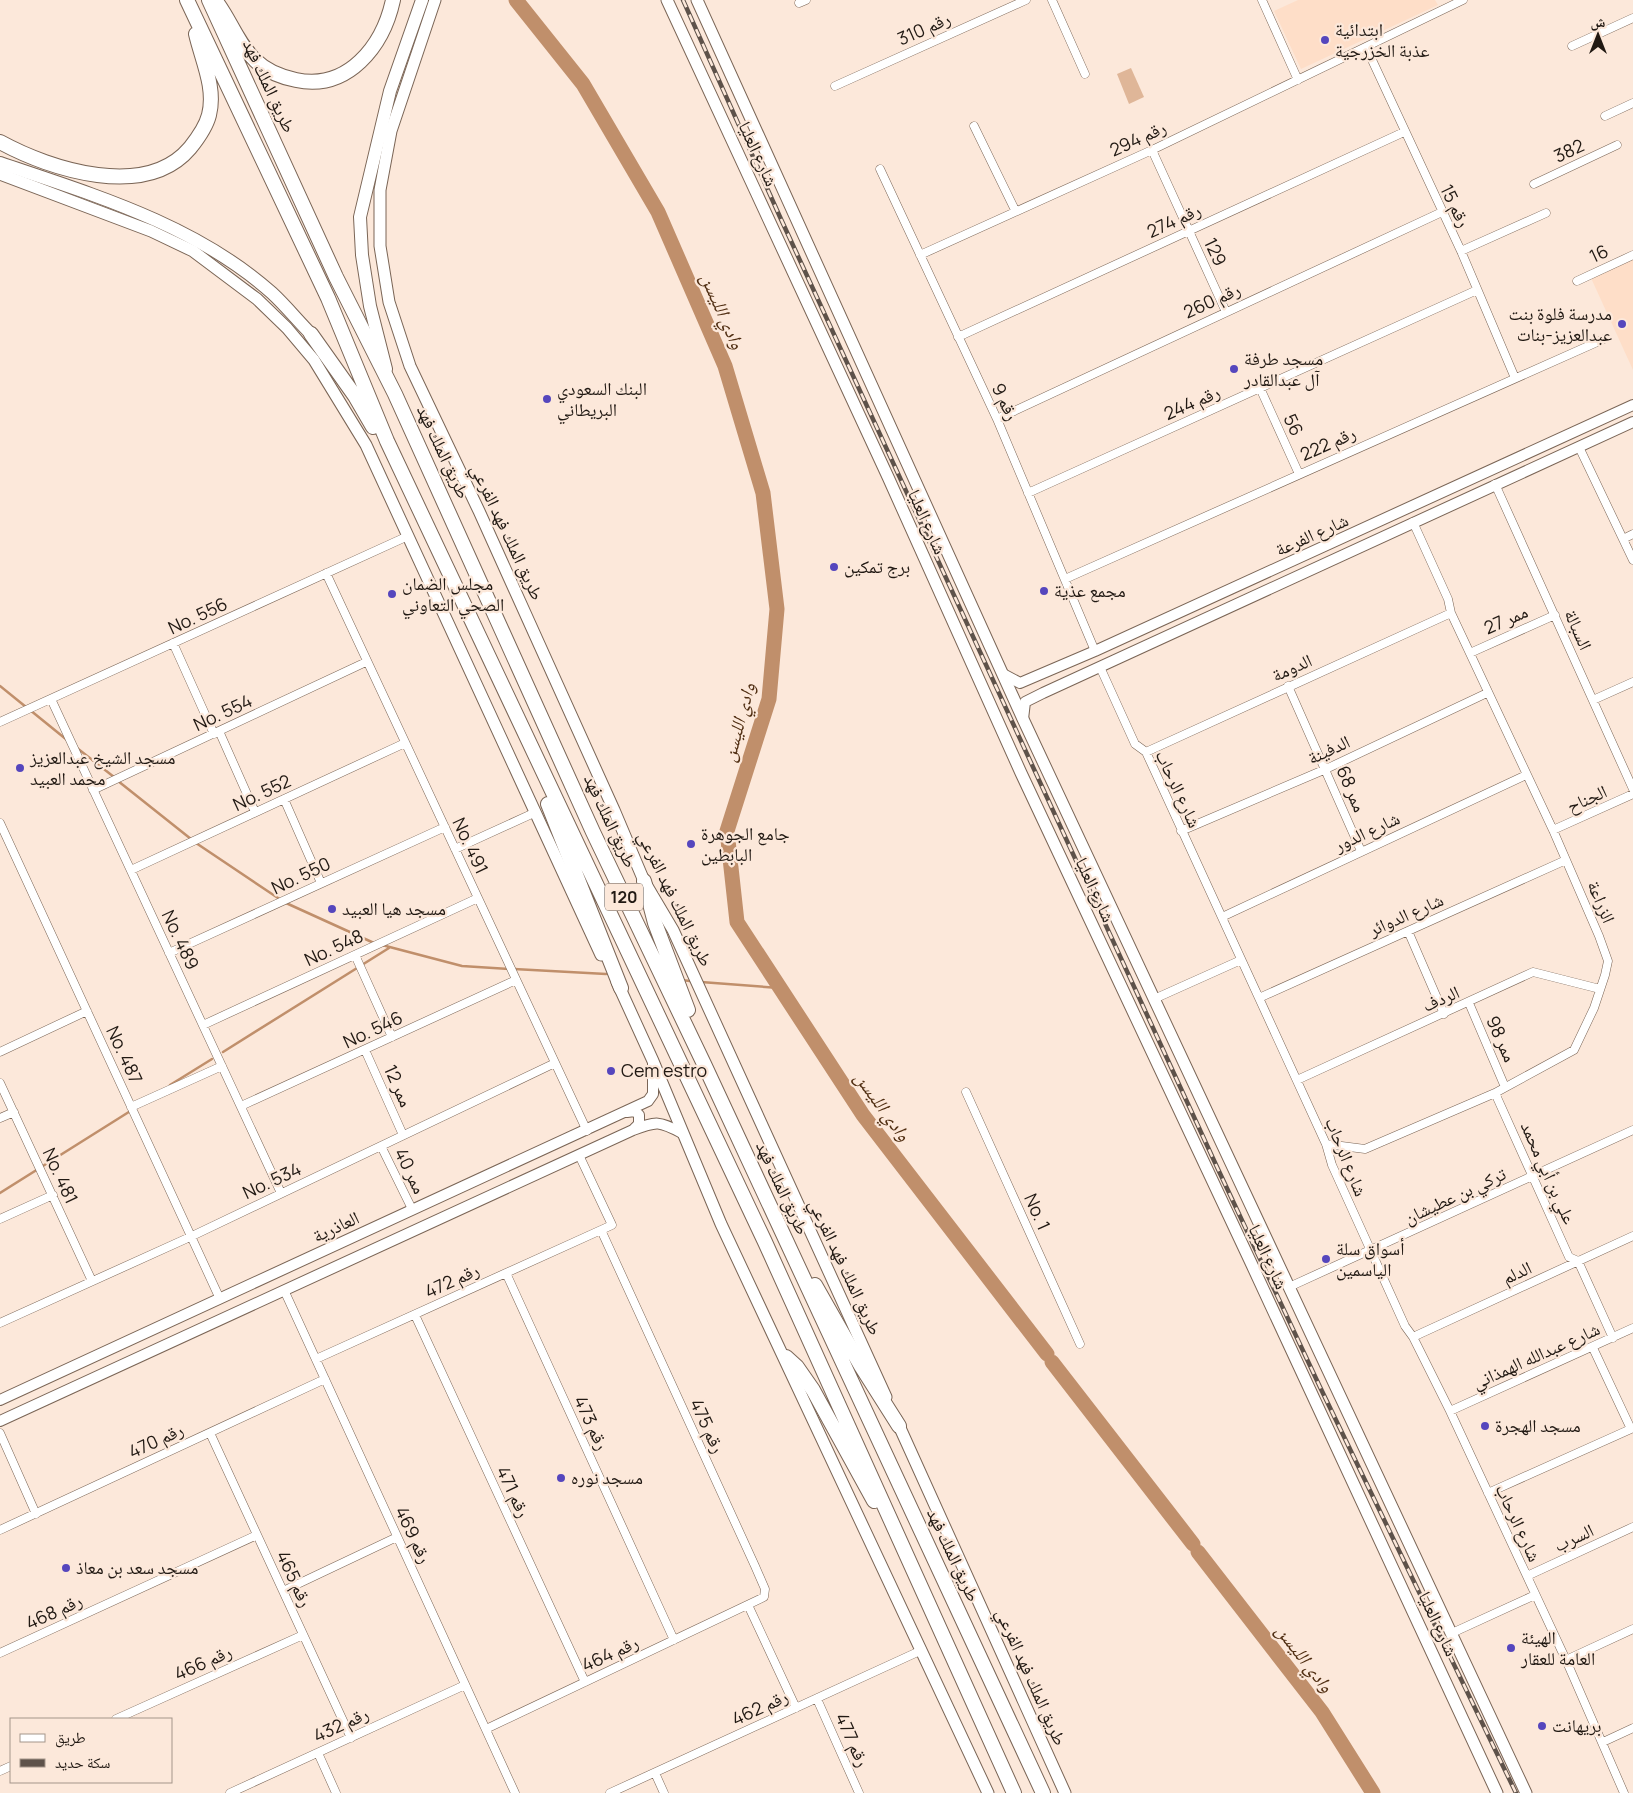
<svg xmlns="http://www.w3.org/2000/svg" width="1633" height="1793" viewBox="0 0 1633 1793" font-family="Manrope,'Noto Naskh Arabic',sans-serif">
<rect width="100%" height="100%" fill="#fce8da"/>
<path fill="#fedec8" d="M 1298,0 L 1435,0 L 1438,5 L 1301,69 L 1274,11 Z
M 1633,258 L 1633,370 L 1591,278 Z"/>
<path fill="#dfb698" d="M 1131,68 L 1144,97 L 1129,104 L 1117,74 Z"/>
<g fill="none" stroke-linecap="round" stroke-linejoin="round">
<path stroke="#c08f6b" stroke-width="2.5" d="M 0,686 L 26,707
M 30,710 L 67,740
M 77,748 L 114,777
M 118,781 L 196,843 L 281,900
M 286,903 L 374,943
M 382,945 L 462,966 L 509,969
M 514,969 L 606,974
M 681,980 L 690,981
M 701,982 L 779,988
M 223,1052 L 389,948
M 170,1085 L 212,1059
M 0,1193 L 132,1110"/>
<path stroke="#c08f6b" stroke-width="15" d="M 516,0 L 583,84 L 658,212 L 725,366 L 763,493 L 777,609 L 769,699 L 727,831 L 737,922 L 863,1115 L 1047,1354
M 1052,1362 L 1193,1544
M 1198,1552 L 1322,1712 L 1373,1793"/>
<defs>
<path id="minor" d="M 1052,0 L 1085,74
M 1262,0 L 1298,80
M 799,3 L 806,0
M 1572,46 L 1633,18
M 1366,47 L 1461,251 L 1515,378
M 835,86 L 1026,0
M 1605,116 L 1633,103
M 974,126 L 1015,210
M 1152,150 L 1226,312
M 880,169 L 997,419 L 1095,651
M 1534,184 L 1617,145
M 1461,251 L 1546,213
M 920,255 L 1152,150 L 1463,0
M 1577,281 L 1633,255
M 958,337 L 1404,132
M 1260,388 L 1299,474
M 997,419 L 1442,212
M 1579,447 L 1633,560
M 1495,484 L 1633,789
M 1028,493 L 1477,290
M 1623,539 L 1633,534
M 326,573 L 587,1131
M 1065,579 L 1604,339
M 173,643 L 214,734
M 1470,653 L 1555,615
M 1100,667 L 1135,744 L 1146,752 L 1326,1144 L 1332,1165 L 1371,1251 L 1405,1326 L 1413,1337 L 1450,1411 L 1566,1660 L 1624,1793
M 1288,686 L 1361,851
M 51,699 L 281,1193
M 1593,700 L 1633,682
M 0,722 L 408,536
M 219,731 L 255,812
M 1146,752 L 1451,613
M 93,790 L 366,662
M 284,799 L 321,883
M 0,823 L 220,1299
M 1553,830 L 1633,794
M 1181,831 L 1326,769 L 1487,693
M 455,849 L 536,812
M 131,870 L 405,743
M 1222,917 L 1526,775
M 1408,931 L 1444,1014
M 169,953 L 445,827
M 355,955 L 392,1037
M 1259,998 L 1566,860
M 1154,999 L 1241,960
M 1469,1003 L 1505,1087
M 203,1025 L 478,898
M 365,1050 L 403,1135
M 0,1052 L 87,1011
M 1297,1080 L 1533,972 L 1600,989
M 0,1083 L 92,1281
M 966,1092 L 1080,1344
M 1495,1093 L 1569,1257 L 1578,1261 L 1613,1338
M 241,1106 L 516,980
M 131,1107 L 222,1066
M 0,1118 L 14,1112
M 1326,1144 L 1365,1149 L 1495,1093 L 1574,1050 L 1594,1008 L 1605,975 L 1608,961 L 1599,936 L 1553,830 L 1451,613 L 1448,599 L 1413,522
M 381,1146 L 412,1209
M 0,1219 L 53,1195
M 506,1273 L 674,1640
M 1289,1287 L 1633,1130
M 284,1290 L 515,1793
M 415,1315 L 585,1682
M 0,1323 L 190,1237 L 555,1063
M 1413,1337 L 1633,1236
M 1593,1348 L 1631,1429
M 316,1359 L 601,1230
M 1450,1411 L 1633,1328
M 0,1433 L 36,1514
M 210,1433 L 351,1738
M 1488,1493 L 1633,1428
M 0,1530 L 325,1379
M 1527,1576 L 1633,1527
M 283,1591 L 397,1537
M 748,1605 L 796,1708
M 1452,1633 L 1535,1595
M 0,1653 L 257,1535
M 1566,1660 L 1633,1629
M 817,1699 L 859,1793
M 116,1719 L 303,1635
M 486,1729 L 764,1597 L 765,1589 L 755,1566 L 601,1230 L 612,1225 L 579,1155
M 1603,1742 L 1633,1728
M 318,1753 L 336,1793
M 0,1771 L 11,1766
M 655,1773 L 664,1793
M 230,1793 L 465,1685
M 610,1793 L 922,1650"/>
<path id="tertiary" d="M 1003,674 L 1020,683 L 1095,651 L 1633,405
M 1023,719 L 1025,702 L 1043,693 L 1633,422
M 627,1112 L 635,1111 L 639,1115 L 639,1124 L 633,1130
M 0,1400 L 648,1101 L 653,1094 L 653,1062
M 0,1421 L 633,1130 C 657,1121 659,1121 682,1133"/>
<path id="secondary" d="M 435,0 L 391,131 L 380,190 L 380,246 L 389,302 L 410,366 L 479,511 L 614,810 L 644,881 L 673,930 L 886,1397
M 667,0 L 888,477 L 1021,773 L 1252,1265 L 1497,1793
M 697,0 L 1023,719 L 1526,1793
M 0,174 L 151,231 L 193,251 L 257,299 L 287,328 L 314,360 L 366,445 L 601,955
M 617,982 L 653,1061 L 721,1224 L 988,1793
M 896,1419 L 1065,1793"/>
<path id="trunk" d="M 0,163 C 94,195 196,225 272,293 C 286,306 298,321 311,334
M 386,369 L 370,306 L 362,255 L 360,217 L 390,91 L 422,0"/>
<path id="motorway" d="M 187,0 L 328,298 L 387,441 L 765,1242 L 1014,1793
M 209,0 L 336,277 L 395,394 L 593,832 L 704,1064 L 1043,1793
M 215,0 C 230,19 237,43 255,60 C 266,71 281,77 296,80 C 348,91 383,46 393,0
M 0,142 C 51,170 146,200 190,148 C 198,138 206,127 209,115 C 216,88 202,60 196,34
M 311,334 L 355,396 L 373,427
M 548,804 L 621,988
M 644,881 L 655,923 L 688,1010
M 815,1285 L 861,1366 L 899,1426
M 786,1357 L 797,1367 L 813,1390 L 874,1501"/>
</defs>
<use href="#minor" stroke="#7a6556" stroke-width="9"/>
<use href="#tertiary" stroke="#7a6556" stroke-width="12"/>
<use href="#secondary" stroke="#7a6556" stroke-width="13"/>
<use href="#trunk" stroke="#7a6556" stroke-width="14"/>
<use href="#motorway" stroke="#7a6556" stroke-width="16"/>
<use href="#minor" stroke="#fff" stroke-width="8"/>
<use href="#tertiary" stroke="#fff" stroke-width="10"/>
<use href="#secondary" stroke="#fff" stroke-width="11"/>
<use href="#trunk" stroke="#fff" stroke-width="12"/>
<use href="#motorway" stroke="#fff" stroke-width="14"/>
<defs>
<path id="rail" d="M 683,0 L 780,217 L 1217,1167 L 1320,1387 L 1516,1793"/>
</defs>
<use href="#rail" stroke="#5e524a" stroke-width="4.5"/>
<use href="#rail" stroke="#fce8da" stroke-width="2.5" stroke-dasharray="8" stroke-linecap="butt"/>
</g>
<g fill="#5546bd" stroke="#fce8da" stroke-width="2">
<circle cx="1325" cy="40" r="5"/>
<circle cx="1622" cy="324" r="5"/>
<circle cx="1234" cy="369" r="5"/>
<circle cx="547" cy="399" r="5"/>
<circle cx="834" cy="567" r="5"/>
<circle cx="1044" cy="591" r="5"/>
<circle cx="392" cy="594" r="5"/>
<circle cx="20" cy="768" r="5"/>
<circle cx="691" cy="844" r="5"/>
<circle cx="332" cy="909" r="5"/>
<circle cx="611" cy="1071" r="5"/>
<circle cx="1326" cy="1259" r="5"/>
<circle cx="1485" cy="1426" r="5"/>
<circle cx="561" cy="1478" r="5"/>
<circle cx="66" cy="1568" r="5"/>
<circle cx="1511" cy="1648" r="5"/>
<circle cx="1542" cy="1726" r="5"/>
</g>
<g text-anchor="middle" stroke-width="4.5" stroke-linejoin="round" paint-order="stroke">
<rect fill="#fce8da" stroke="#63574f" stroke-width="1" x="605" y="883.5" width="38" height="27" rx="4"/>
<g font-size="16" font-weight="bold" fill="#211913">
<text x="624" y="903">120</text>
</g>
<g font-size="18" fill="#211913" stroke="#fce8da">
<text transform="translate(924 29) rotate(-24)" y="6">رقم 310</text>
<text transform="translate(269 86) rotate(65)" y="6">طريق الملك فهد</text>
<text transform="translate(1138 139) rotate(-25)" y="6">رقم 294</text>
<text transform="translate(1569 151) rotate(-25)" y="6">382</text>
<text transform="translate(758 154) rotate(65)" y="6">شارع العليا</text>
<text transform="translate(1455 206) rotate(64)" y="6">رقم 15</text>
<text transform="translate(1174 221) rotate(-25)" y="6">رقم 274</text>
<text transform="translate(1215 252) rotate(65)" y="6">129</text>
<text transform="translate(1599 254) rotate(-25)" y="6">16</text>
<text transform="translate(1212 301) rotate(-25)" y="6">رقم 260</text>
<text transform="translate(1005 402) rotate(65)" y="6">رقم 9</text>
<text transform="translate(1192 403) rotate(-24)" y="6">رقم 244</text>
<text transform="translate(1293 425) rotate(65)" y="6">56</text>
<text transform="translate(1328 444) rotate(-24)" y="6">رقم 222</text>
<text transform="translate(443 452) rotate(65)" y="6">طريق الملك فهد</text>
<text transform="translate(927 522) rotate(66)" y="6">شارع العليا</text>
<text transform="translate(507 532) rotate(65)" y="6">طريق الملك فهد الفرعي</text>
<text transform="translate(1312 535) rotate(-24)" y="6">شارع الفرعة</text>
<text transform="translate(198 616) rotate(-25)" y="6">No. 556</text>
<text transform="translate(1506 620) rotate(-24)" y="6">ممر 27</text>
<text transform="translate(1578 630) rotate(66)" y="6">السبالة</text>
<text transform="translate(1292 668) rotate(-24)" y="6">الدومة</text>
<text transform="translate(223 713) rotate(-25)" y="6">No. 554</text>
<text transform="translate(1329 750) rotate(-25)" y="6">الدفينة</text>
<text transform="translate(1178 789) rotate(65)" y="6">شارع الرحاب</text>
<text transform="translate(1351 789) rotate(67)" y="6">ممر 68</text>
<text transform="translate(262 793) rotate(-25)" y="6">No. 552</text>
<text transform="translate(1587 799) rotate(-24)" y="6">الجناح</text>
<text transform="translate(610 821) rotate(65)" y="6">طريق الملك فهد</text>
<text transform="translate(1367 832) rotate(-25)" y="6">شارع الدور</text>
<text transform="translate(470 846) rotate(65)" y="6">No. 491</text>
<text transform="translate(301 876) rotate(-25)" y="6">No. 550</text>
<text transform="translate(1095 890) rotate(65)" y="6">شارع العليا</text>
<text transform="translate(675 899) rotate(64)" y="6">طريق الملك فهد الفرعي</text>
<text transform="translate(1601 902) rotate(67)" y="6">الزراعة</text>
<text transform="translate(1406 915) rotate(-24)" y="6">شارع الدوائر</text>
<text transform="translate(180 940) rotate(65)" y="6">No. 489</text>
<text transform="translate(334 948) rotate(-25)" y="6">No. 548</text>
<text transform="translate(1441 999) rotate(-24)" y="6">الردف</text>
<text transform="translate(373 1030) rotate(-25)" y="6">No. 546</text>
<text transform="translate(1501 1039) rotate(66)" y="6">ممر 98</text>
<text transform="translate(124 1055) rotate(65)" y="6">No. 487</text>
<text transform="translate(398 1086) rotate(66)" y="6">ممر 12</text>
<text transform="translate(1346 1157) rotate(68)" y="6">شارع الرحاب</text>
<text transform="translate(410 1171) rotate(64)" y="6">ممر 40</text>
<text transform="translate(1548 1173) rotate(66)" y="6">علي بن أبي محمد</text>
<text transform="translate(60 1176) rotate(65)" y="6">No. 481</text>
<text transform="translate(272 1181) rotate(-25)" y="6">No. 534</text>
<text transform="translate(782 1188) rotate(65)" y="6">طريق الملك فهد</text>
<text transform="translate(1455 1196) rotate(-25)" y="6">تركي بن عطيشان</text>
<text transform="translate(1037 1212) rotate(66)" y="6">No. 1</text>
<text transform="translate(336 1227) rotate(-25)" y="6">العاذرية</text>
<text transform="translate(1268 1257) rotate(65)" y="6">شارع العليا</text>
<text transform="translate(845 1267) rotate(65)" y="6">طريق الملك فهد الفرعي</text>
<text transform="translate(1517 1273) rotate(-25)" y="6">الدلم</text>
<text transform="translate(452 1281) rotate(-25)" y="6">رقم 472</text>
<text transform="translate(1536 1356) rotate(-24)" y="6">شارع عبدالله الهمذاني</text>
<text transform="translate(591 1423) rotate(65)" y="6">رقم 473</text>
<text transform="translate(707 1426) rotate(65)" y="6">رقم 475</text>
<text transform="translate(156 1441) rotate(-25)" y="6">رقم 470</text>
<text transform="translate(513 1492) rotate(65)" y="6">رقم 471</text>
<text transform="translate(1518 1523) rotate(65)" y="6">شارع الرحاب</text>
<text transform="translate(413 1535) rotate(65)" y="6">رقم 469</text>
<text transform="translate(1574 1538) rotate(-25)" y="6">السرب</text>
<text transform="translate(953 1555) rotate(65)" y="6">طريق الملك فهد</text>
<text transform="translate(294 1579) rotate(65)" y="6">رقم 465</text>
<text transform="translate(54 1612) rotate(-25)" y="6">رقم 468</text>
<text transform="translate(1438 1624) rotate(65)" y="6">شارع العليا</text>
<text transform="translate(610 1654) rotate(-25)" y="6">رقم 464</text>
<text transform="translate(203 1663) rotate(-24)" y="6">رقم 466</text>
<text transform="translate(1031 1677) rotate(66)" y="6">طريق الملك فهد الفرعي</text>
<text transform="translate(760 1708) rotate(-25)" y="6">رقم 462</text>
<text transform="translate(341 1725) rotate(-25)" y="6">رقم 432</text>
<text transform="translate(852 1740) rotate(66)" y="6">رقم 477</text>
</g>
<g font-size="18" fill="#211913" stroke="#fce8da" text-anchor="start">
<text x="1335" y="36">ابتدائية<tspan x="1335" dy="21">عذبة الخزرجية</tspan></text>
<text x="1612" y="320" text-anchor="end">مدرسة فلوة بنت<tspan x="1612" dy="21">عبدالعزيز-بنات</tspan></text>
<text x="1244" y="365">مسجد طرفة<tspan x="1244" dy="21">آل عبدالقادر</tspan></text>
<text x="557" y="395">البنك السعودي<tspan x="557" dy="21">البريطاني</tspan></text>
<text x="844" y="573">برج تمكين</text>
<text x="402" y="590">مجلس الضمان<tspan x="402" dy="21">الصحي التعاوني</tspan></text>
<text x="1054" y="597">مجمع عذية</text>
<text x="30" y="764">مسجد الشيخ عبدالعزيز<tspan x="30" dy="21">محمد العبيد</tspan></text>
<text x="701" y="840">جامع الجوهرة<tspan x="701" dy="21">البابطين</tspan></text>
<text x="342" y="915">مسجد هيا العبيد</text>
<text x="621" y="1077">Cem estro</text>
<text x="1336" y="1255">أسواق سلة<tspan x="1336" dy="21">الياسمين</tspan></text>
<text x="1495" y="1432">مسجد الهجرة</text>
<text x="571" y="1484">مسجد نوره</text>
<text x="76" y="1574">مسجد سعد بن معاذ</text>
<text x="1521" y="1644">الهيئة<tspan x="1521" dy="21">العامة للعقار</tspan></text>
<text x="1552" y="1732">بريهانت</text>
</g>
<g font-size="19" font-style="italic" fill="#502e12" stroke="#fce8da">
<text transform="translate(723 311) rotate(66)" y="7">وادي الليسن</text>
<text transform="translate(738 722) rotate(-75)" y="7">وادي الليسن</text>
<text transform="translate(883 1106) rotate(54)" y="7">وادي الليسن</text>
<text transform="translate(1305 1658) rotate(52)" y="7">وادي الليسن</text>
</g>
</g>
<rect x="10" y="1718" width="162" height="65" fill="#fce8da" stroke="#a4958a"/>
<rect x="20" y="1734" width="25" height="8" fill="#ffffff" stroke="#a4958a"/>
<text x="55" y="1743" font-size="15" fill="#211913">طريق</text>
<rect x="20" y="1759" width="25" height="8" fill="#5e524a" stroke="#a4958a"/>
<text x="55" y="1768" font-size="15" fill="#211913">سكة حديد</text>
<g transform="translate(1598 35)" stroke="#fce8da" stroke-width="4" paint-order="stroke">
<path d="M0-4L9 19L0 12L-9 19Z" fill="#211913"/>
<text y="-8" font-size="14" font-weight="bold" text-anchor="middle" fill="#211913">ش</text>
</g>
</svg>
